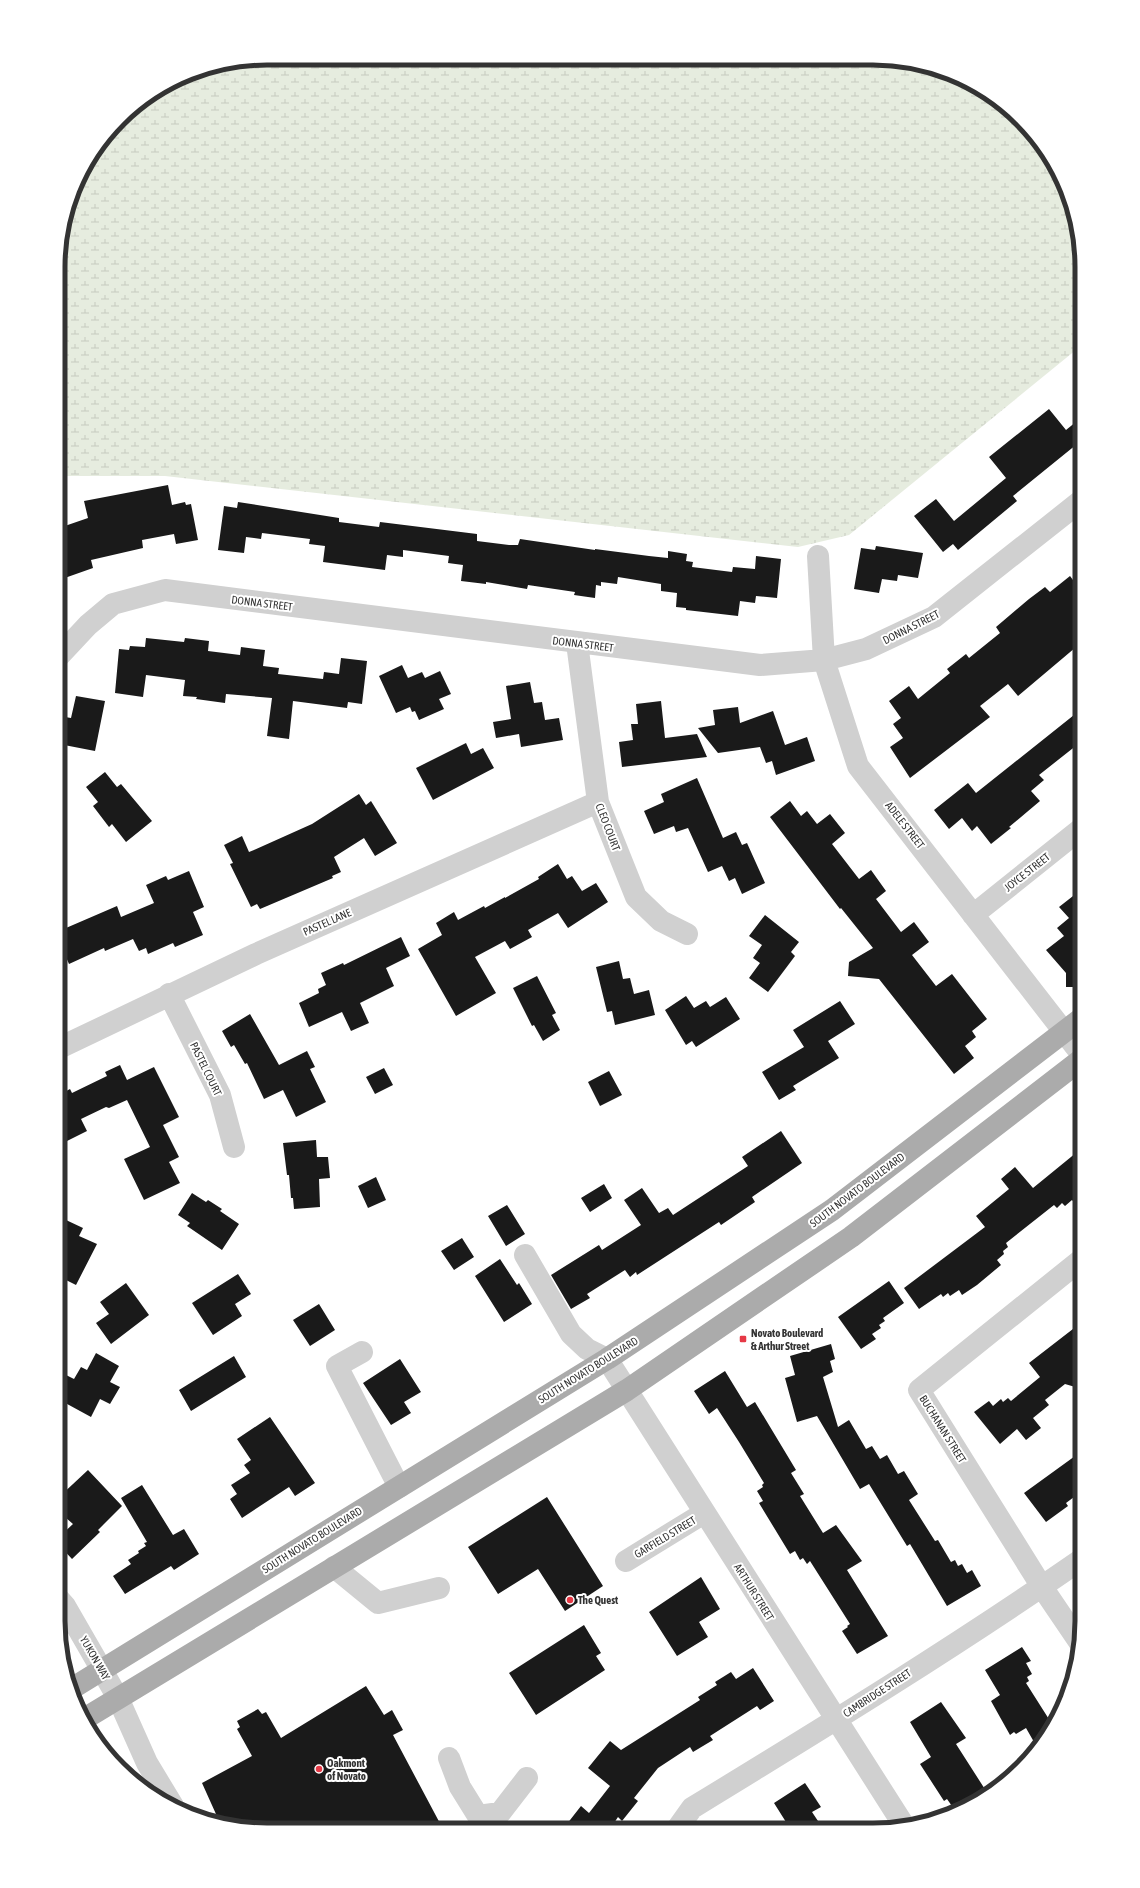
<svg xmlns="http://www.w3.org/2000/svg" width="1140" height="1888" viewBox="0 0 1140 1888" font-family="'Asap Condensed',sans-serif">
<defs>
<pattern id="wetland-marsh" width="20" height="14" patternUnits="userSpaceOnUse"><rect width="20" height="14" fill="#e6ecdf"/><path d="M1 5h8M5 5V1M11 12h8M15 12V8" fill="none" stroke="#c6cbc0"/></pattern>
</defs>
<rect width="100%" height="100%" fill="#fff"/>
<path fill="url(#wetland-marsh)" d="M 267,58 L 901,60 L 953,74 L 1000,101 L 1039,140 L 1066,187 L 1082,267 L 1082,345 L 849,535 L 798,547 L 165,476 L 59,476 L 60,240 L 80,174 L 129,110 L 187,74 Z"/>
<path fill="#1a1a1a" d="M 1049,409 L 1066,430 L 1082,417 L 1082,440 L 1013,496 L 1017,501 L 958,550 L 953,544 L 943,552 L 914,516 L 936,499 L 954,521 L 1006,478 L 989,457 Z
M 168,485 L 172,505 L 185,502 L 186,505 L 191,504 L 198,540 L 176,544 L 174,534 L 142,540 L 143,548 L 91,560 L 93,568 L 59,580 L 59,528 L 88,518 L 84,501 Z
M 238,502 L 339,518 L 339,522 L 379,527 L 380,522 L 477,534 L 477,541 L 509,545 L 518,545 L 520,539 L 595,550 L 595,549 L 649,556 L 668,558 L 668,551 L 687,554 L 686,561 L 693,562 L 692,567 L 732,572 L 733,567 L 755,569 L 756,556 L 781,559 L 777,598 L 756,596 L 755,603 L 740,601 L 738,616 L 686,610 L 686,608 L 676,607 L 677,593 L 661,591 L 661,584 L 618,577 L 617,584 L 601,582 L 601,586 L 596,585 L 595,598 L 574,595 L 575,592 L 528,585 L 527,589 L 486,582 L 486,584 L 461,581 L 463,565 L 448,563 L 449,556 L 403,550 L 403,557 L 387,555 L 385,570 L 323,562 L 325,546 L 309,544 L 310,539 L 262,533 L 261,539 L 246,537 L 244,553 L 218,550 L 224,506 L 237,508 Z
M 876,546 L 923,553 L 918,578 L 898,575 L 897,581 L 882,579 L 879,593 L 854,589 L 861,548 L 875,550 Z
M 1070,576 L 1082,592 L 1082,642 L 1018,696 L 1008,684 L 980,706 L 990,717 L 910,778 L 890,747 L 903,738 L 893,724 L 901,718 L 889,701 L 909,686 L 918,699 L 950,673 L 947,669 L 966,654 L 969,658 L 1000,633 L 996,627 L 1029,599 L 1045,587 L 1050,592 Z
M 146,638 L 184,642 L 185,638 L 209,641 L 208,651 L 240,655 L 241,647 L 265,650 L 263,666 L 279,668 L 278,674 L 323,679 L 324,672 L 339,674 L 341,658 L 367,661 L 362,704 L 348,702 L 347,708 L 293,701 L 289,739 L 267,736 L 272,698 L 226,694 L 225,703 L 196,699 L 197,697 L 183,696 L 185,680 L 146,675 L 143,697 L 115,693 L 119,649 L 129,650 L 130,646 L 145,647 Z
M 402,665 L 408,678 L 422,672 L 425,678 L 440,671 L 451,694 L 439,699 L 444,709 L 419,720 L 415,711 L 412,712 L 410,707 L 396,713 L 379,676 Z
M 530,682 L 534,703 L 542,702 L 545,720 L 559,718 L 563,740 L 521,747 L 519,734 L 496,738 L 493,722 L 511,719 L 506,686 Z
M 76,696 L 105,701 L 95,751 L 59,744 L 59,716 L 71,718 Z
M 661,701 L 665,738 L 697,734 L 707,757 L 622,767 L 619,742 L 633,740 L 631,724 L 638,724 L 636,704 Z
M 738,707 L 740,723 L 773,711 L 785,745 L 807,737 L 815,761 L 776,775 L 772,761 L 766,763 L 760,747 L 718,753 L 698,728 L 715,725 L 713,710 Z
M 1074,715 L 1082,725 L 1082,741 L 1039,775 L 1044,780 L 1031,791 L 1040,801 L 1009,827 L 1011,828 L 991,844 L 977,826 L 972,831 L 962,818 L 949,829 L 934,810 L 968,783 L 976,793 Z
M 466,743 L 471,754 L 483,748 L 494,768 L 433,800 L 416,768 Z
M 105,772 L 117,787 L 121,784 L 152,821 L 126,842 L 112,824 L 109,827 L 93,806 L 98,802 L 86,787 Z
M 697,778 L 723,838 L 736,832 L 742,845 L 747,843 L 765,883 L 742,894 L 735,878 L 729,881 L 722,866 L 708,872 L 688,828 L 676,832 L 674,826 L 654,834 L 644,811 L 664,802 L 661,794 Z
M 359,794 L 366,805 L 371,801 L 397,843 L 375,856 L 364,838 L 334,857 L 341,872 L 332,876 L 333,878 L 260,909 L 257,904 L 251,907 L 230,864 L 233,863 L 224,845 L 242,836 L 249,852 L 254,850 L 312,824 Z
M 790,801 L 801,816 L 807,811 L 817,824 L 830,814 L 845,833 L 832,844 L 859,879 L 871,870 L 886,891 L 876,899 L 901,932 L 914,922 L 929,942 L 912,955 L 936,986 L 952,974 L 987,1019 L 972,1031 L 976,1037 L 965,1046 L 974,1058 L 954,1074 L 879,979 L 848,976 L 849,962 L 873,948 L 841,908 L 840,909 L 770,817 Z
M 558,864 L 567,879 L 572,876 L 582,891 L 596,883 L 608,902 L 568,928 L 558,913 L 528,930 L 532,937 L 510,949 L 505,941 L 475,957 L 496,993 L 456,1016 L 418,949 L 442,935 L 436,923 L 454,912 L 458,920 L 484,906 L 485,908 L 505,897 L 505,898 L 539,879 L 538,877 Z
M 189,871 L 204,907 L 193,912 L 203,935 L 175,947 L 173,943 L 148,954 L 146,948 L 139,951 L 133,939 L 105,951 L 104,948 L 69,964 L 59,941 L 59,931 L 117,906 L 121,917 L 154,903 L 146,885 L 166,876 L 168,880 Z
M 1082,889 L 1082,987 L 1066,987 L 1066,973 L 1046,950 L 1064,936 L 1057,928 L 1069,918 L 1059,907 Z
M 765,915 L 799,942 L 791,952 L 795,956 L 768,992 L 749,978 L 760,963 L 753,958 L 762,945 L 749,936 Z
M 401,937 L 410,956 L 386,968 L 394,986 L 360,1003 L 369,1023 L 351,1031 L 342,1012 L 309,1027 L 299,1003 L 319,993 L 318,989 L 326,985 L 321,973 L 343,963 L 344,965 Z
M 619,961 L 623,979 L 630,978 L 634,994 L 649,990 L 655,1015 L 615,1025 L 612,1011 L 607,1012 L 596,967 Z
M 537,976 L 556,1013 L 552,1015 L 560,1030 L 543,1041 L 534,1025 L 532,1026 L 513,988 Z
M 686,996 L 694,1008 L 706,1001 L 710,1007 L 726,997 L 740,1019 L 696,1047 L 692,1041 L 686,1045 L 665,1010 Z
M 840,1001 L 855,1024 L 828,1041 L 839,1058 L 793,1086 L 796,1090 L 779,1100 L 762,1072 L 804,1047 L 793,1030 Z
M 250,1014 L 279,1065 L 307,1051 L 315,1067 L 310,1069 L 326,1102 L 296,1117 L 283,1090 L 264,1099 L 247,1063 L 245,1064 L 234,1045 L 231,1047 L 222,1031 Z
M 120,1065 L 127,1080 L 154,1067 L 179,1117 L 163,1125 L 179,1157 L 169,1162 L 180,1183 L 144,1200 L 124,1159 L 150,1147 L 127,1100 L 109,1108 L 106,1107 L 81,1119 L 87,1131 L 63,1143 L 59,1134 L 59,1095 L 70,1089 L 72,1093 L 107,1076 L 105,1072 Z
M 384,1068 L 393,1085 L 375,1094 L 366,1077 Z
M 609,1071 L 622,1095 L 600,1106 L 588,1082 Z
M 781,1131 L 802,1163 L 752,1197 L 755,1202 L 721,1225 L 719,1222 L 637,1275 L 636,1272 L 630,1277 L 625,1270 L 587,1294 L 590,1298 L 571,1309 L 551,1275 L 599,1245 L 602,1250 L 641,1225 L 624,1200 L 642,1188 L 659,1213 L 668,1208 L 673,1215 L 748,1166 L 742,1157 Z
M 316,1140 L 317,1157 L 328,1157 L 330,1178 L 319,1179 L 320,1207 L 294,1209 L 293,1198 L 291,1198 L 289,1175 L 287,1175 L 283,1143 Z
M 1082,1148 L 1082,1211 L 1072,1200 L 1065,1206 L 1062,1203 L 1057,1208 L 1054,1205 L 1006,1243 L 1008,1247 L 1003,1251 L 1004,1254 L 997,1260 L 1001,1265 L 977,1285 L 962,1295 L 959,1290 L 950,1296 L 948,1293 L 943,1297 L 941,1294 L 919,1309 L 904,1288 L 985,1227 L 976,1216 L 1009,1189 L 1001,1179 L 1015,1167 L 1033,1188 Z
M 376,1177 L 386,1200 L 368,1208 L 358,1186 Z
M 604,1184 L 612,1198 L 590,1212 L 581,1198 Z
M 192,1193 L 206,1202 L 208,1200 L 222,1209 L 220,1211 L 239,1224 L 222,1250 L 187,1226 L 190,1223 L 178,1215 Z
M 507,1205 L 525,1234 L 506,1246 L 488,1216 Z
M 66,1220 L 83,1228 L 79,1236 L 97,1244 L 76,1285 L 58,1276 L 58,1235 Z
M 462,1238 L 474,1257 L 454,1270 L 441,1251 Z
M 500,1259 L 517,1285 L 519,1283 L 532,1304 L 504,1322 L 475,1276 Z
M 238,1274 L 251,1294 L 235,1304 L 242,1316 L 213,1335 L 192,1303 Z
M 889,1281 L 904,1303 L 883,1318 L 885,1321 L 879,1325 L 881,1328 L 872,1334 L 876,1339 L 861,1349 L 838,1317 Z
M 126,1283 L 149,1315 L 111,1344 L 96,1323 L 109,1314 L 100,1302 Z
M 319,1304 L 335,1330 L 310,1346 L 293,1320 Z
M 1082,1322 L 1082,1389 L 1065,1384 L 1045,1400 L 1049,1405 L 1033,1418 L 1041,1428 L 1026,1440 L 1017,1429 L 1000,1444 L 974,1412 L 989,1401 L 993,1406 L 1001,1399 L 1003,1402 L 1008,1398 L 1011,1401 L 1040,1377 L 1029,1363 Z
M 831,1344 L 835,1359 L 830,1361 L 833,1372 L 823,1377 L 838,1427 L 849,1420 L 866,1449 L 872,1446 L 880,1459 L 887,1455 L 898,1474 L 904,1471 L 918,1494 L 909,1500 L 935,1541 L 938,1540 L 951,1562 L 955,1560 L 958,1566 L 962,1564 L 967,1573 L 972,1570 L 981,1586 L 947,1606 L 910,1544 L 907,1546 L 869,1484 L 860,1489 L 817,1416 L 797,1422 L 785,1378 L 795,1375 L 790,1356 Z
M 96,1353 L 119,1366 L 110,1382 L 120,1387 L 110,1404 L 100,1399 L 91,1417 L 58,1399 L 58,1371 L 74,1379 L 81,1367 L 87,1370 Z
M 234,1356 L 246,1377 L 191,1411 L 179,1390 Z
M 400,1359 L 421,1392 L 404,1402 L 411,1413 L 391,1425 L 363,1383 Z
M 725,1371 L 747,1407 L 755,1402 L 796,1470 L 791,1473 L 804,1494 L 800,1496 L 823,1533 L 836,1525 L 862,1561 L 847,1570 L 888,1636 L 857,1654 L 842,1631 L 848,1627 L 847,1626 L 850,1624 L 810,1561 L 807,1564 L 803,1558 L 800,1560 L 795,1551 L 790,1554 L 759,1503 L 763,1501 L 757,1491 L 763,1487 L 762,1485 L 764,1483 L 739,1442 L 717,1408 L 709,1414 L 694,1391 Z
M 270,1417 L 315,1483 L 295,1496 L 289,1487 L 242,1518 L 230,1499 L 237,1494 L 231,1485 L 250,1473 L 244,1465 L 251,1460 L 237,1439 Z
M 1082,1451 L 1082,1491 L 1066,1503 L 1068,1506 L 1046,1522 L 1024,1493 Z
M 88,1470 L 122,1506 L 98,1530 L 100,1532 L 72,1559 L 58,1544 L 58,1538 L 73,1524 L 58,1511 L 58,1498 Z
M 142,1485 L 173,1535 L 184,1529 L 199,1554 L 174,1570 L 171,1566 L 125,1594 L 113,1576 L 131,1564 L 128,1560 L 139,1553 L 138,1551 L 146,1546 L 144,1543 L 147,1542 L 121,1498 Z
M 547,1497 L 603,1586 L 565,1611 L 538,1569 L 498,1594 L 468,1547 Z
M 701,1577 L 720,1609 L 699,1622 L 708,1637 L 677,1656 L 649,1612 Z
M 584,1625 L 601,1653 L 596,1656 L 605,1670 L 536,1715 L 509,1673 Z
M 1022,1647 L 1031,1661 L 1026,1663 L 1032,1674 L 1027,1677 L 1029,1681 L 1026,1683 L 1052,1724 L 1038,1749 L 1026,1728 L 1016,1734 L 1014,1732 L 1010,1735 L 991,1701 L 1000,1695 L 985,1670 Z
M 753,1668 L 774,1701 L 760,1710 L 757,1706 L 710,1736 L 713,1740 L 693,1752 L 690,1747 L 658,1768 L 634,1798 L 638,1801 L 622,1821 L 618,1817 L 610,1829 L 563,1829 L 581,1806 L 589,1813 L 610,1786 L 588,1768 L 610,1741 L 621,1750 L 700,1700 L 698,1697 L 717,1685 L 715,1682 L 731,1672 L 736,1679 Z
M 366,1686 L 384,1715 L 392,1710 L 403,1730 L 393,1735 L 443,1829 L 240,1828 L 220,1823 L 202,1783 L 252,1756 L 237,1729 L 240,1727 L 237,1721 L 258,1709 L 262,1714 L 266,1712 L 281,1738 Z
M 941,1702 L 966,1738 L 956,1744 L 988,1794 L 962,1809 L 960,1805 L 954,1809 L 947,1799 L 944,1801 L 920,1764 L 931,1757 L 910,1722 Z
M 805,1783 L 821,1807 L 812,1812 L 824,1830 L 791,1830 L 774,1803 Z"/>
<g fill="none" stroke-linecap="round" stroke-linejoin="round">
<path stroke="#d0d0d0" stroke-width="22" d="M 818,556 L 824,660 L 858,766 L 1082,1055
M 577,643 L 598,802 L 636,897 L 661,921 L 687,934
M 59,656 L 88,625 L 113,604 L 165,590 L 760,665 L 824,660 L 866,649 L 934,617 L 1082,500
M 973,915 L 1082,828
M 169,994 L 220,1095 L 234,1147
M 59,1048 L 256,954 L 598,802
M 525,1255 L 571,1334 L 587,1349 L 607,1359 L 903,1824
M 362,1352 L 337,1366 L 399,1487
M 626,1561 L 704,1513
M 334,1567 L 378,1603 L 439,1588
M 58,1598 L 65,1606 L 118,1698 L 147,1763 L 173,1806
M 1080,1643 L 1042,1587 L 919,1390 L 1082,1259
M 449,1758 L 460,1787 L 478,1816 L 500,1813 L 527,1778
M 677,1829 L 692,1808 C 823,1728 955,1647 1082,1559"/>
<path stroke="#ababab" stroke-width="22" d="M 71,1689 L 607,1359 L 832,1210 L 1082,1018
M 84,1719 L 627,1390 L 851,1237 L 1082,1059"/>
</g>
<g fill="#e63946" stroke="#fff" stroke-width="1.5">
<rect x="739" y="1335" width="8" height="8" rx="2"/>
<circle cx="570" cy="1600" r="4"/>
<circle cx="319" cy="1769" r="4"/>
</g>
<g text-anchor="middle" stroke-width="4" stroke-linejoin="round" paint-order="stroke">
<g font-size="11" fill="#333" stroke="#fff">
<text transform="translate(262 603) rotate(7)" y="4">DONNA STREET</text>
<text transform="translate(911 627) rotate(-27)" y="4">DONNA STREET</text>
<text transform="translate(583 644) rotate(7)" y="4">DONNA STREET</text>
<text transform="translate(905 825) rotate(52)" y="4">ADELE STREET</text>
<text transform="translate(608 827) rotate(69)" y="4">CLEO COURT</text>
<text transform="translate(1027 872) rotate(-38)" y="4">JOYCE STREET</text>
<text transform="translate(327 922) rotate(-24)" y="4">PASTEL LANE</text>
<text transform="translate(206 1069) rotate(64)" y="4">PASTEL COURT</text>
<text transform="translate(857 1190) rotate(-37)" y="4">SOUTH NOVATO BOULEVARD</text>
<text transform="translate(588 1370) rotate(-32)" y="4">SOUTH NOVATO BOULEVARD</text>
<text transform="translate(943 1429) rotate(58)" y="4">BUCHANAN STREET</text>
<text transform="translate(665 1537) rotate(-31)" y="4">GARFIELD STREET</text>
<text transform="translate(312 1540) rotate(-32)" y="4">SOUTH NOVATO BOULEVARD</text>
<text transform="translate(754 1592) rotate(58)" y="4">ARTHUR STREET</text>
<text transform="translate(95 1658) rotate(60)" y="4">YUKON WAY</text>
<text transform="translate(877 1693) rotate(-33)" y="4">CAMBRIDGE STREET</text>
</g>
<g font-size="11" font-weight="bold" fill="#333" stroke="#fff" text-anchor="start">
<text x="751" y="1337">Novato Boulevard<tspan x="751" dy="13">&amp; Arthur Street</tspan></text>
<text x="578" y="1604">The Quest</text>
<text x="327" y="1767">Oakmont<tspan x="327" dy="13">of Novato</tspan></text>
</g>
</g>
<path d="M0 0H1140V1888H0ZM267 65H873A202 202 0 0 1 1075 267V1621A202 202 0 0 1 873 1823H267A202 202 0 0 1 65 1621V267A202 202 0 0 1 267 65Z" fill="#fff" fill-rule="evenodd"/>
<path fill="none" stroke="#333" stroke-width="5" d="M267 65H873A202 202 0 0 1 1075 267V1621A202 202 0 0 1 873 1823H267A202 202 0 0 1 65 1621V267A202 202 0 0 1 267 65Z"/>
</svg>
